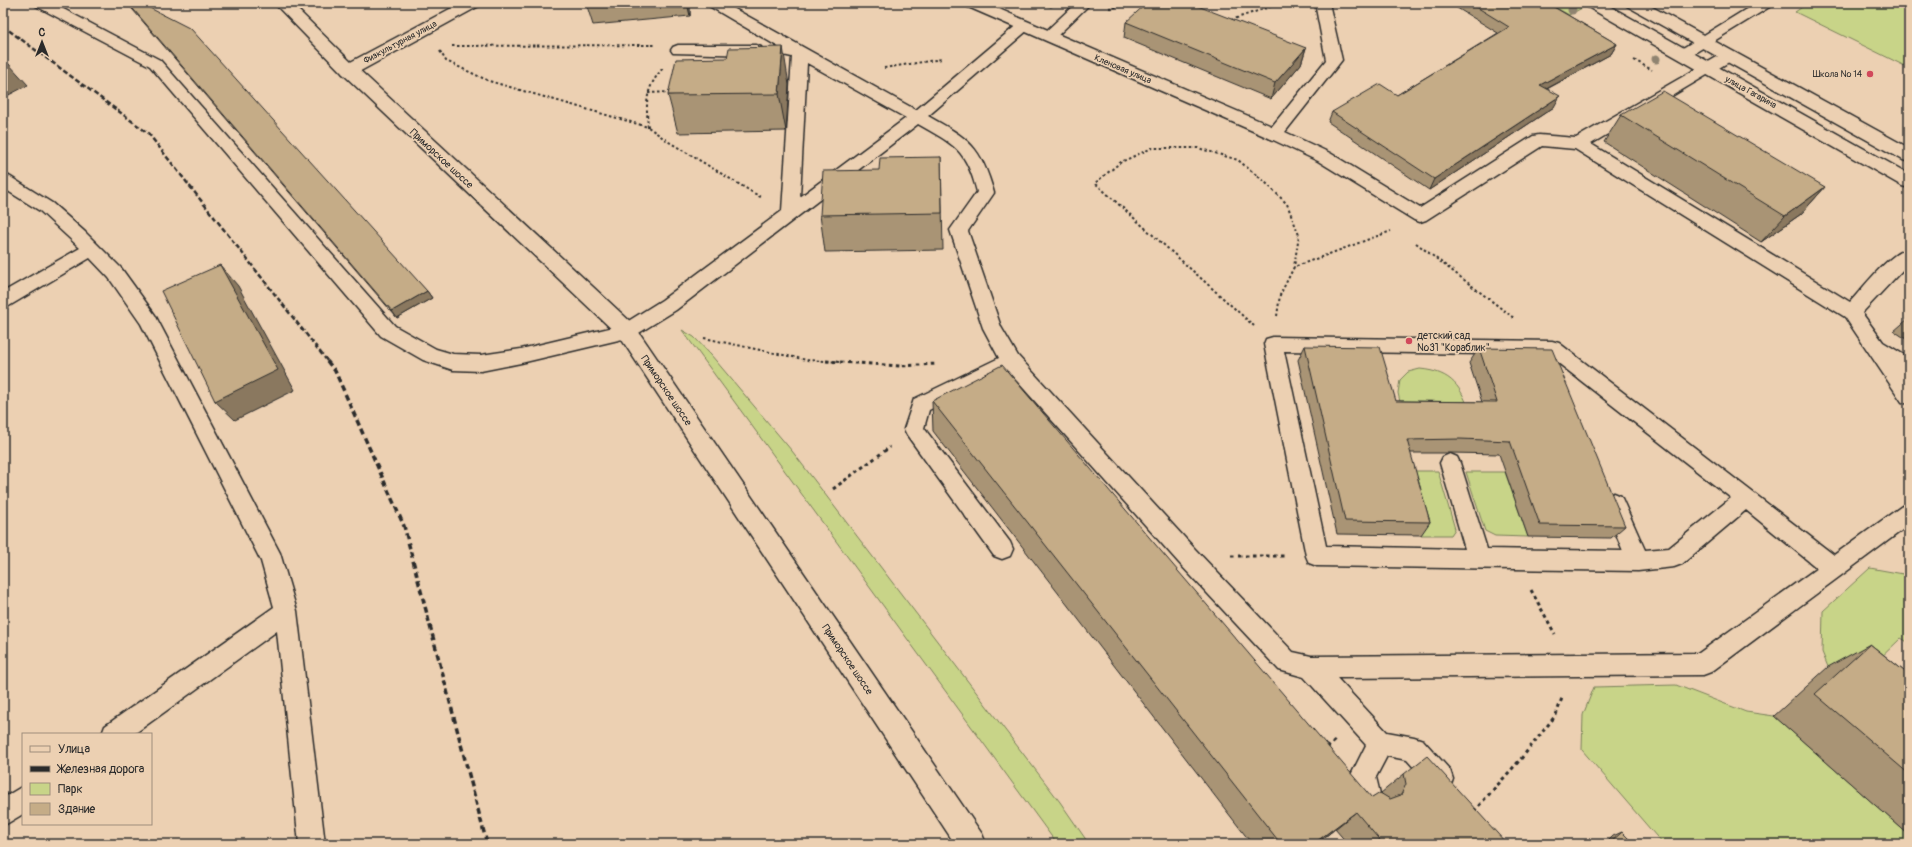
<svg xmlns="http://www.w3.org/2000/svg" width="1912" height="847" viewBox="0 0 1912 847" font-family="Pangolin,sans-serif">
<rect width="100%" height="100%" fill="#ecd0b2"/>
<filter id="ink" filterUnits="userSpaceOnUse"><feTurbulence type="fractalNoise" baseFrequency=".025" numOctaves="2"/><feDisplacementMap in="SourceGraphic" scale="8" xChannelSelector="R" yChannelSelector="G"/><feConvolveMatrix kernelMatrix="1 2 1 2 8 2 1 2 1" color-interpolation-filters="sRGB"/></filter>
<g filter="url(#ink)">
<path fill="#c8d488" stroke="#7a805a" d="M 1548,3 L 1573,3 L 1582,8 L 1569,15 Z
M 1808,3 L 1909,3 L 1909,68 L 1795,12 Z
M 682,330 L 694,337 L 711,355 L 792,451 L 1060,802 L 1089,844 L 1057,844 Z
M 1420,369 C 1452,372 1462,387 1471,416 L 1403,415 L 1398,393 L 1400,380 L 1408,372 Z
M 1403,471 L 1438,471 L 1455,529 L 1451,535 L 1421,535 Z
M 1466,472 L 1505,472 L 1528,537 L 1495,536 L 1485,531 Z
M 1870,568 L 1909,575 L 1909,643 L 1901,638 L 1870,668 L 1828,667 L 1822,652 L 1823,611 Z
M 1676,685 L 1746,712 L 1774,716 L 1909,835 L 1909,844 L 1663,844 L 1582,750 L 1583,715 L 1594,687 Z"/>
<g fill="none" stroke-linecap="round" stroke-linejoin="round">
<defs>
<path id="service" d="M 34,3 L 52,3 L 160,60 L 395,326 L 436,349 L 453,354 L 481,355 L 521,349 L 622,325 L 662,300 L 782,211 L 792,57 L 783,55 L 781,52 L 782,49 L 709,6 L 707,3 L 724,3 L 916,110 L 1019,23 L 1029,23 L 1031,26 L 1029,29 L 928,116 C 969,139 981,146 994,193 L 968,231 L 1001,327 L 1018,356 L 1195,549 L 1293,652 L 1311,656 L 1699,653 L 1817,568 L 1746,510 L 1682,564 L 1674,567 L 1638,571 L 1317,566 L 1309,563 L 1306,556 L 1264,344 L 1266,339 L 1273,337 L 1552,341 L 1559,343 L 1834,555 L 1902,506 L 1909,504 L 1909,525 L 1711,672 L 1703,675 L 1337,678 L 1387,732 L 1414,737 L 1423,740 L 1450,770 L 1453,779 L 1450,788 L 1441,791 L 1432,788 L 1407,760 L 1387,756 L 1376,777 L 1382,802 L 1378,811 L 1369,815 L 1360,811 L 1351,775 L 1366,745 L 1304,677 L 1279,670 L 1179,563 L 1008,371 L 929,410 L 924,428 L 1010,542 L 1013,549 L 1010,556 L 1002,559 L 994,556 L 907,435 L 904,429 L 914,399 L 999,358 L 983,328 L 950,230 L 977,192 C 966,149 955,145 918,124 L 676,310 L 634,336 L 627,338 L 521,363 L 481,371 L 453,370 L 423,360 L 381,336 L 150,66 L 36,6 ZM 807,63 L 906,118 L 800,197 ZM 1284,351 L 1548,355 L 1731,498 L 1669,548 L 1645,550 L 1621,496 L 1614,493 L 1607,496 L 1603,502 L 1623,551 L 1487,549 L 1460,463 L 1457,457 L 1450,454 L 1443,457 L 1440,463 L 1465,549 L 1326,546 Z
M 1076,3 L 1091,3 L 1054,39 L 1044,39 L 1042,36 L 1044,33 Z
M 1315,3 L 1329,3 L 1342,60 L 1285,132 L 1330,153 L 1420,208 L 1533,136 L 1539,135 L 1576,138 L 1724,53 L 1729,51 L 1734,53 L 1737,56 L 1734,59 L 1591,144 L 1850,302 C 1865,286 1888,254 1909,248 L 1909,263 L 1862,313 L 1883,342 L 1909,358 L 1909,376 L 1905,374 L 1909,380 L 1909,404 L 1902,402 L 1845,317 L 1575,149 L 1542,146 L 1426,220 L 1420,222 L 1414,220 L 1318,161 L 1269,138 L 1267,134 L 1269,130 L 1326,60 Z
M 1756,3 L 1773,3 L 1771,6 L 1688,57 L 1683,59 L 1678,57 L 1675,54 L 1678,51 Z
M 678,45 L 756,45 L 761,47 L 763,50 L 761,53 L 756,55 L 673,53 L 671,50 L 673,47 Z
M 3,174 L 9,176 L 52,203 L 85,232 L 121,268 L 155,315 L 280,553 L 297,611 L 325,844 L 299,844 L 277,631 L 134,734 L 102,734 L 105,726 L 274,607 L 261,561 L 141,324 L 109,278 L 90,258 L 9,306 L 3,308 L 3,292 L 80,248 L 40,211 L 3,188 Z
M 23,786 L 23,814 L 3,826 L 3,798 Z"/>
<path id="minor" d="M 461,3 L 481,3 L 479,6 L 355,74 L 349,75 L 343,74 L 341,70 L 343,66 Z
M 964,3 L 985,3 L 1281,130 L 1284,134 L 1281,138 L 1275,140 L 1269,138 L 966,6 Z"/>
<path id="secondary" d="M 1584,3 L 1604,3 L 1909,174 L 1909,188 L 1902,186 L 1586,6 Z
M 1625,3 L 1645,3 L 1909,148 L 1909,162 L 1903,160 L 1627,6 Z"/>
<path id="primary" d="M 274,3 L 291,3 L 355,66 L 634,325 L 982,834 L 986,844 L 955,844 L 620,337 L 343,74 Z"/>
</defs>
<use href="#service" stroke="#2b2b2b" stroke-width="3"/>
<use href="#minor" stroke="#2b2b2b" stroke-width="3"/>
<use href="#secondary" stroke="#2b2b2b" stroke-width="3"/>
<use href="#primary" stroke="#2b2b2b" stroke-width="3"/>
<path stroke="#2b2b2b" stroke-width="2" stroke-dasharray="2.5 2.5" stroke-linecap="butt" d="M 1109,8 L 1143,3
M 1231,20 L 1281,3
M 452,46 L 655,45
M 440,51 L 446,61 L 489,81 L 648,127 L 669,142 L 762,198
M 1634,60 L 1652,70
M 884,68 L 942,59
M 648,93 L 671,92
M 648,127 C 646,101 645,89 663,68
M 1416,243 L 1515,319
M 1277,316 L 1280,295 L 1294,267 L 1391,231
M 1254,326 L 1095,183 L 1121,162 L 1152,148 L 1198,148 L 1238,160 L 1266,183 L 1287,204 L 1299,235 L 1294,267
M 704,338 L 807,360 L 841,362"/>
<path stroke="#2b2b2b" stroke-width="3" stroke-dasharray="3.5 3.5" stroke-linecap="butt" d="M 826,361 L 900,366 L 937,364
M 833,489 L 890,447
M 1231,556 L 1286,556
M 1531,590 L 1555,634
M 1327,748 L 1335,741
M 1474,811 L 1520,760 L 1556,715 L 1562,698"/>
<use href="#service" fill="#ecd0b2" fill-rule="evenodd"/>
<use href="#minor" fill="#ecd0b2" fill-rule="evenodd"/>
<use href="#secondary" fill="#ecd0b2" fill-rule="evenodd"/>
<use href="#primary" fill="#ecd0b2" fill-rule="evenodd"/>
<path stroke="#2b2b2b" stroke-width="2.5" stroke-dasharray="5 2.5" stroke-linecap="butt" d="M 3,26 L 148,133 L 328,362"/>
<path stroke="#2b2b2b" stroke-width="3.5" stroke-dasharray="6 3.5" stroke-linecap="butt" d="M 327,361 L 335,371 L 404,526 L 487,844"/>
</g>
<g fill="#8f836f">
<circle cx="1572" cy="10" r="4.5"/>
<circle cx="1656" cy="59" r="4.5"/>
</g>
<path fill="#a99474" stroke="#2b2b2b" d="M 127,3 L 140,3 L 427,291 L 432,298 L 397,318 Z
M 586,3 L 690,3 L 690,16 L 593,25 Z
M 1041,3 L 1056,3 L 1051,7 Z
M 1449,3 L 1547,3 L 1617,44 L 1611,54 L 1547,89 L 1554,107 L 1429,190 L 1328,122 L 1332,112 L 1397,95 L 1498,33 Z
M 1126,22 L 1306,48 L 1301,64 L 1271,99 L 1124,38 Z
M 789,85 L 786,131 L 678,133 L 668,95 Z
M 1621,115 L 1825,187 L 1801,214 L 1761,242 L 1604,142 Z
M 941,157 L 943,250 L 825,252 L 820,215 L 879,170 Z
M 1909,318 L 1909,341 L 1894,331 Z
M 1305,346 L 1396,401 L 1482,402 L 1469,363 L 1479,348 L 1625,526 L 1611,538 L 1528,537 L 1499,454 L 1451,453 L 1410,453 L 1430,522 L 1421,535 L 1337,534 L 1298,360 Z
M 932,401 L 1372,798 L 1382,794 L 1381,793 L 1404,774 L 1507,844 L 1348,844 L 1335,829 L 1316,844 L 1252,844 L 933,431 Z
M 1870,644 L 1909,675 L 1909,835 L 1774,716 L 1828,667 Z
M 1622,832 L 1634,844 L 1605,844 L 1613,836 Z"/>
<path fill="#8a785e" stroke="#2b2b2b" d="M 687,3 L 690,3 L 690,16 Z
M 1052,3 L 1056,3 L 1051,7 Z
M 1617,44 L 1611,54 L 1535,95 L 1540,85 Z
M 783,47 L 789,85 L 786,131 L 779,94 Z
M 1306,48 L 1301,64 L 1271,99 L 1275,83 Z
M 8,63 L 28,85 L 3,98 L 3,66 Z
M 1560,96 L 1554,107 L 1429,190 L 1434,179 Z
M 1825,187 L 1801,214 L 1761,242 L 1785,216 Z
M 220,265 L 238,286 L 295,390 L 235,420 L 215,401 Z
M 427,291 L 432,298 L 397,318 L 392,311 Z
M 1356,812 L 1335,829 L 1316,844 L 1313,844 Z"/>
<path fill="#c5ac87" stroke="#2b2b2b" d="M 128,3 L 140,3 L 191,29 L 427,291 L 392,311 Z
M 1147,3 L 1190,3 L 1306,48 L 1275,83 L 1126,22 Z
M 1470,3 L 1547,3 L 1617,44 L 1540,85 L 1560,96 L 1434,179 L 1332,112 L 1380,84 L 1397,95 L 1509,27 Z
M 783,47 L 779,94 L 668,95 L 676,59 L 727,58 L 729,48 Z
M 3,59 L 8,63 L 3,66 Z
M 1663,91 L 1825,187 L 1785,216 L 1621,115 Z
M 941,157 L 942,213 L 820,215 L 823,171 L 879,170 L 880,158 Z
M 220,265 L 278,370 L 215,401 L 161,291 Z
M 1305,346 L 1380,347 L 1396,401 L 1497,402 L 1479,348 L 1552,349 L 1625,526 L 1540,525 L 1510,441 L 1460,439 L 1407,440 L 1430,522 L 1345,521 Z
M 1002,365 L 1372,798 L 1380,793 L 1390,799 L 1401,795 L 1406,784 L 1404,774 L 1427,756 L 1507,844 L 1383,844 L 1356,812 L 1313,844 L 1281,844 L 932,401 Z
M 1870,644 L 1909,675 L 1909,774 L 1815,694 Z
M 1622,832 L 1634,844 L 1609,844 Z"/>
</g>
<g fill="#d1495b" stroke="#ecd0b2" stroke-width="1.5">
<circle cx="1870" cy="74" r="4"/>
<circle cx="1409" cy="341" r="4"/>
</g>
<g text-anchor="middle" stroke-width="3.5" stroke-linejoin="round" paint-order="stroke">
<g font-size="9" fill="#2b2b2b" stroke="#ecd0b2">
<text transform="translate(400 42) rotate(-28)" y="3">Физкультурная улица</text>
<text transform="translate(1123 69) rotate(23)" y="3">Кленовая улица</text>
<text transform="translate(1751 92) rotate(29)" y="3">улица Гагарина</text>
</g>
<g font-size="9" fill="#2b2b2b" stroke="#ecd0b2" text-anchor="end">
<text x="1862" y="77">Школа № 14</text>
</g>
<g font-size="10" fill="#2b2b2b" stroke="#ecd0b2">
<text transform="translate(442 158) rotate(43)" y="4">Приморское шоссе</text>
<text transform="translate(667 390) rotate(56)" y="4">Приморское шоссе</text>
<text transform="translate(848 659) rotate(56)" y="4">Приморское шоссе</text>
</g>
<g font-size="10" fill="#2b2b2b" stroke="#ecd0b2" text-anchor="start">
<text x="1417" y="339">детский сад<tspan x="1417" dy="12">№31 "Кораблик"</tspan></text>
</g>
</g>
<rect width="1912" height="847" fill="none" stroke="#ecd0b2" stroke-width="16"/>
<rect x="8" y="8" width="1896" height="831" fill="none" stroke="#2b2b2b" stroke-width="1.5" filter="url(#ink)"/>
<rect x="22" y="733" width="130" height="92" fill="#ecd0b2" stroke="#9f8e7c"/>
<rect x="30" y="746" width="20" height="6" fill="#ecd0b2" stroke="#9f8e7c"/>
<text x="58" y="753" font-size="12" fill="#2b2b2b">Улица</text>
<rect x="30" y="766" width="20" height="6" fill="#2b2b2b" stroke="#9f8e7c"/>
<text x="58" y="773" font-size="12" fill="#2b2b2b">Железная дорога</text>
<rect x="30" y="783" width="20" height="12" fill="#c8d488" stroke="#9f8e7c"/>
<text x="58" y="793" font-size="12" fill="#2b2b2b">Парк</text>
<rect x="30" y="803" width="20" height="12" fill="#c5ac87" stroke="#9f8e7c"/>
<text x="58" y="813" font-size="12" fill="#2b2b2b">Здание</text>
<g transform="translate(42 42)" stroke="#ecd0b2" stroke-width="3" paint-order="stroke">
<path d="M0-3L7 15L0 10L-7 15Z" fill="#2b2b2b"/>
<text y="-6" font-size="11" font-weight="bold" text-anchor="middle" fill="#2b2b2b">С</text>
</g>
</svg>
